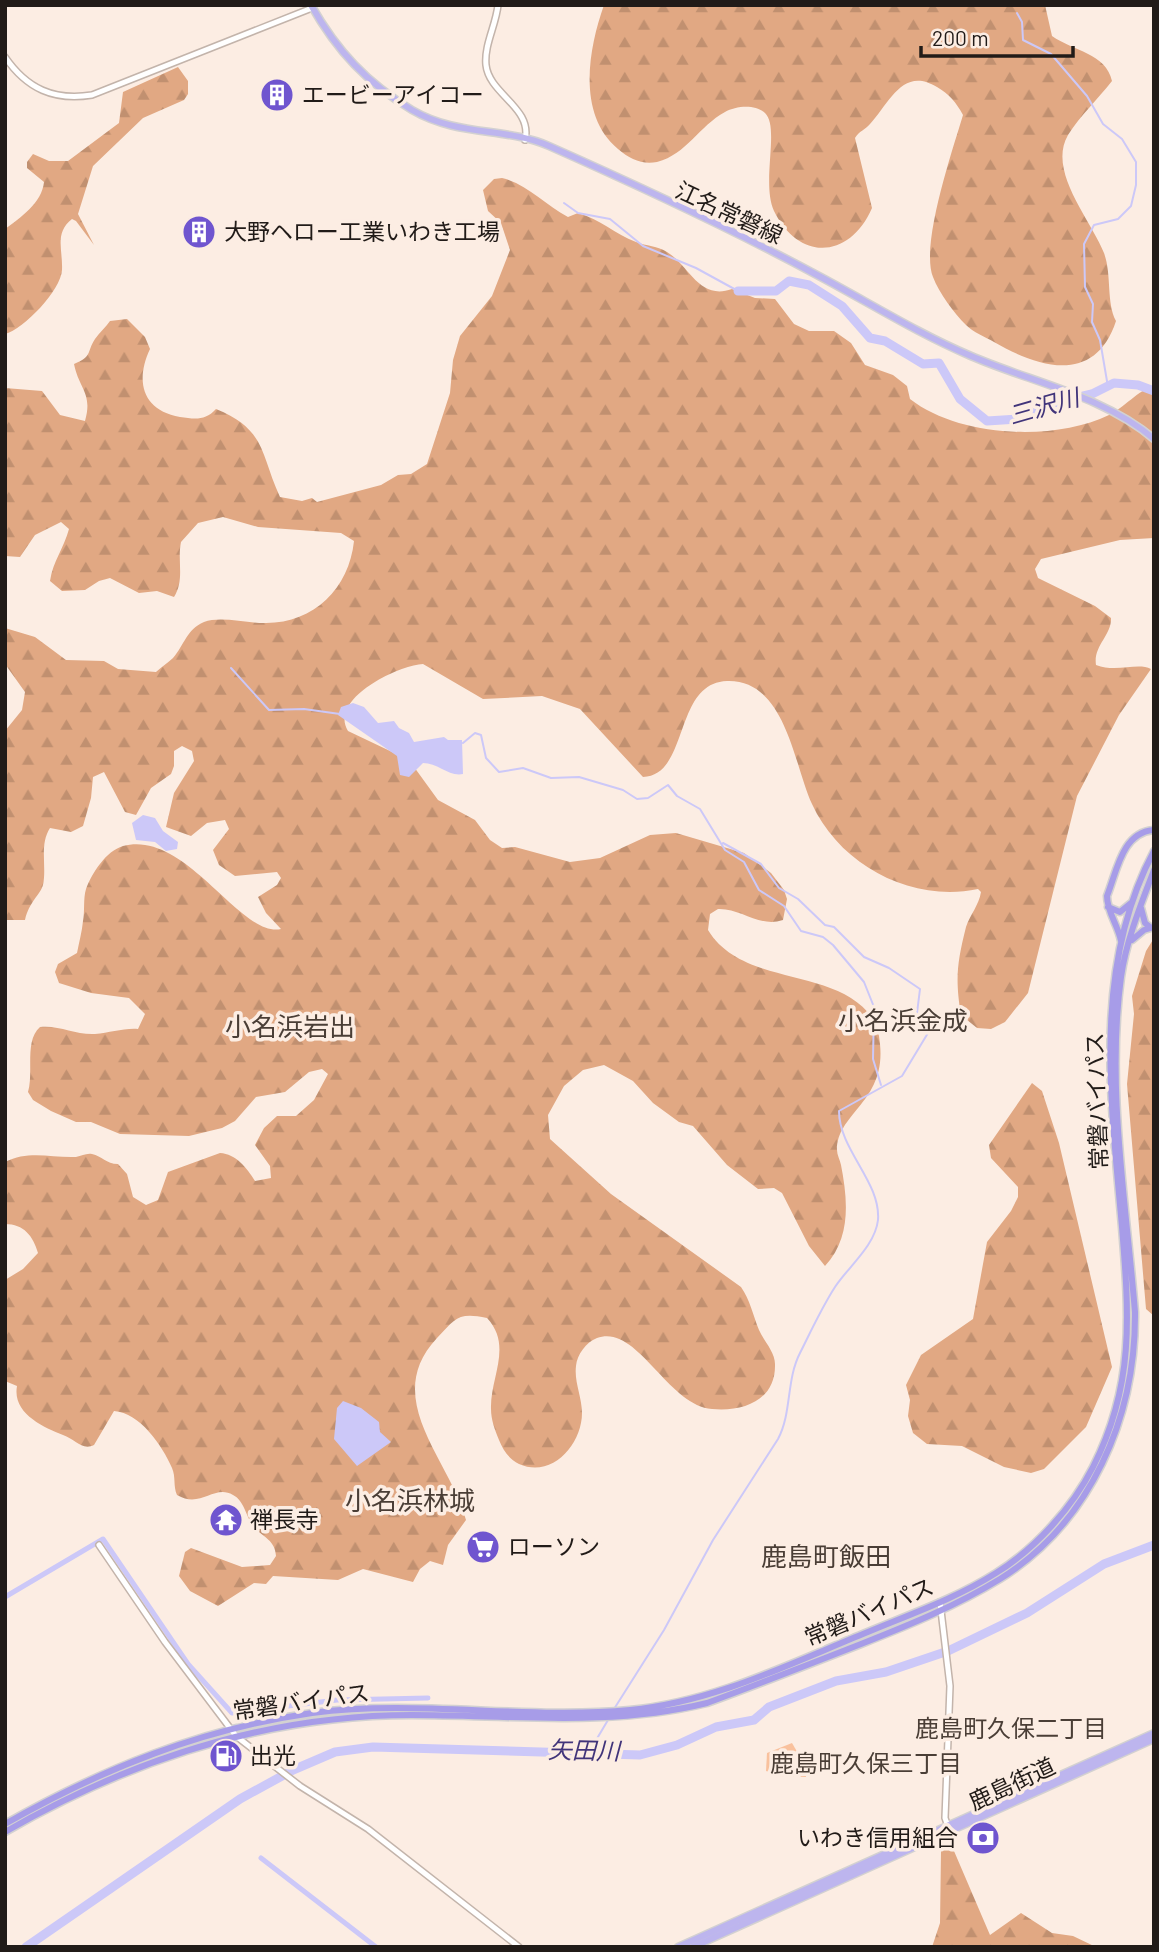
<svg xmlns="http://www.w3.org/2000/svg" width="1159" height="1952" viewBox="0 0 1159 1952" font-family="Barlow,'Noto Sans JP',sans-serif">
<defs>
<pattern id="forest-firs" width="22" height="20" patternUnits="userSpaceOnUse" patternTransform="scale(1.75)"><rect width="22" height="20" fill="#e1a883"/><path d="M5 1l3.5 6h-7zM16 11l3.5 6h-7z" fill="#c19070"/></pattern>
</defs>
<rect width="100%" height="100%" fill="#fcede3"/>
<path fill="url(#forest-firs)" d="M 604,5 L 1045,5 L 1052,36 C 1073,51 1106,53 1112,81 C 1098,99 1080,116 1068,135 C 1047,171 1091,220 1104,253 C 1112,275 1106,302 1116,321 C 1095,385 1039,368 994,342 C 985,337 973,332 966,325 C 954,313 939,293 933,277 C 920,245 953,149 963,115 C 956,102 949,94 937,87 C 903,66 890,102 870,124 C 865,130 859,131 855,138 L 872,208 C 850,259 799,262 774,211 C 761,183 780,127 765,113 C 755,104 736,106 725,112 C 699,126 687,154 657,162 C 642,165 630,159 618,149 C 577,115 588,50 604,5 Z
M 178,67 L 188,81 L 188,94 L 184,100 L 143,118 L 93,166 L 78,214 L 94,245 L 76,221 L 72,219 C 54,233 63,250 62,270 C 61,290 24,329 5,334 L 5,229 C 20,218 42,203 44,182 L 27,168 L 27,162 L 33,154 L 49,161 L 68,161 L 119,123 L 123,92 Z
M 502,178 C 527,184 545,205 568,217 L 578,213 C 600,219 615,234 636,242 C 646,246 658,246 667,252 C 689,265 699,301 732,289 L 755,298 L 775,299 L 794,324 L 809,331 L 834,331 L 851,343 L 865,365 L 893,375 L 907,386 L 910,399 C 959,437 1053,442 1109,415 C 1124,408 1138,390 1154,386 L 1154,538 L 1120,540 L 1041,559 L 1035,569 L 1038,578 L 1095,606 L 1111,618 C 1112,635 1093,646 1096,665 C 1117,673 1137,662 1151,669 L 1119,715 L 1077,796 L 1028,993 L 1005,1022 L 991,1029 L 977,1028 L 961,1015 C 955,979 957,963 966,927 C 970,915 979,905 981,892 L 978,889 C 911,903 840,865 812,804 C 794,766 786,679 727,681 C 673,683 690,775 643,777 L 580,709 L 542,696 L 483,699 L 423,664 C 399,665 328,699 348,731 L 409,760 L 438,800 L 475,820 L 490,840 L 502,848 L 515,847 L 570,862 L 600,858 L 650,835 L 676,833 L 744,853 L 771,873 L 784,890 L 787,899 L 783,920 C 759,928 741,908 718,909 L 710,914 L 708,930 C 743,988 838,966 873,1019 C 878,1026 879,1035 880,1044 C 886,1102 837,1113 837,1150 C 837,1155 840,1160 841,1165 C 848,1201 851,1238 825,1266 L 809,1246 L 782,1193 L 774,1188 L 758,1189 L 727,1165 L 693,1126 L 679,1122 L 653,1103 L 633,1081 L 604,1065 L 583,1070 L 564,1086 L 548,1115 L 550,1139 L 611,1194 L 741,1287 C 750,1300 753,1315 759,1330 C 764,1341 775,1352 775,1364 C 776,1400 744,1412 712,1409 C 667,1405 637,1323 597,1338 C 586,1342 577,1355 576,1366 C 574,1382 582,1397 582,1413 C 582,1444 552,1479 519,1464 C 509,1459 503,1450 499,1440 C 495,1430 491,1420 491,1409 C 490,1377 513,1346 487,1318 C 458,1312 456,1318 437,1338 C 380,1399 450,1459 466,1520 L 448,1545 L 443,1565 L 430,1561 L 420,1569 L 413,1582 L 363,1569 L 338,1580 L 273,1576 L 266,1584 L 254,1583 L 218,1606 L 190,1591 L 179,1576 L 185,1552 L 191,1548 L 242,1567 L 270,1565 L 276,1556 C 275,1540 264,1538 254,1527 C 246,1518 245,1501 233,1495 C 214,1484 201,1509 177,1495 C 173,1486 176,1477 172,1468 C 162,1445 140,1413 114,1411 L 94,1445 C 82,1451 75,1439 63,1435 C 43,1427 12,1413 17,1386 L 5,1381 L 5,1280 L 23,1269 L 38,1253 C 33,1236 24,1224 5,1224 L 5,1162 C 29,1150 51,1158 76,1157 C 82,1156 86,1153 92,1154 C 102,1156 106,1164 118,1164 L 127,1174 L 133,1197 L 146,1205 L 158,1200 L 168,1172 L 220,1153 C 236,1154 247,1168 255,1181 L 271,1178 L 270,1166 L 255,1145 L 264,1128 L 277,1116 L 296,1116 L 314,1100 L 328,1074 L 322,1069 L 309,1072 L 285,1092 L 256,1097 L 235,1121 L 222,1128 L 189,1136 L 120,1134 L 91,1122 L 76,1122 L 51,1111 L 33,1100 L 28,1092 C 34,1072 24,1041 40,1027 C 60,1025 75,1035 95,1034 C 110,1033 123,1028 138,1029 L 145,1014 L 129,998 L 91,993 L 59,983 L 55,972 L 58,964 L 77,953 C 79,942 82,932 83,921 C 85,911 83,899 86,889 C 92,873 106,851 123,846 C 186,829 240,938 281,929 L 266,913 L 258,897 L 277,885 L 281,878 L 277,872 L 235,876 L 219,865 L 213,850 L 229,829 L 225,820 L 207,823 L 191,836 L 166,827 L 174,793 L 194,761 L 192,751 L 182,746 L 174,751 L 174,766 L 171,774 L 151,788 L 136,815 L 125,812 L 104,772 L 93,777 L 91,798 L 83,826 L 71,832 L 50,828 C 39,845 47,866 43,885 C 40,895 29,902 25,920 L 5,920 L 5,731 L 22,710 L 25,692 L 5,664 L 5,628 L 35,637 L 66,660 L 104,661 L 118,669 L 156,672 C 161,667 168,663 173,658 C 185,644 186,630 204,622 C 220,616 246,623 264,623 C 313,624 349,589 354,541 L 341,533 L 258,527 L 223,517 L 198,523 L 181,542 C 177,562 185,579 174,597 L 157,591 L 139,593 L 110,578 L 99,581 L 85,590 L 62,591 L 50,581 C 53,561 64,548 69,529 L 61,522 L 35,535 L 20,557 L 5,556 L 5,388 L 42,391 L 60,415 L 85,421 C 93,393 79,389 74,364 C 93,356 86,353 95,339 C 99,333 106,327 110,321 L 127,319 L 145,337 L 150,349 C 135,381 142,410 180,417 C 195,419 205,421 216,409 C 267,430 260,454 280,497 L 302,501 L 312,498 L 317,502 L 381,485 L 398,475 L 411,474 L 427,464 L 450,393 L 453,360 L 460,336 L 492,296 L 510,250 L 501,223 L 488,211 L 483,190 L 494,179 Z
M 1154,938 L 1154,1316 L 1146,1309 L 1127,1084 L 1134,1014 L 1132,996 L 1146,951 Z
M 1032,1083 L 1042,1091 L 1059,1143 L 1112,1367 L 1086,1427 L 1044,1469 L 1031,1473 L 1004,1467 L 962,1446 L 927,1444 L 913,1433 L 908,1416 L 910,1400 L 906,1385 L 921,1355 L 973,1319 L 987,1242 L 1011,1211 L 1018,1197 L 1018,1187 L 991,1158 L 989,1145 Z
M 951,1844 L 990,1935 L 1021,1913 L 1052,1933 L 1073,1936 L 1096,1947 L 932,1947 L 940,1923 L 941,1851 Z"/>
<path fill="#f9c19d" d="M 792,1743 L 803,1762 L 806,1777 L 780,1776 L 766,1771 L 767,1753 Z"/>
<path fill="#ccc8f8" d="M 353,703 L 364,707 L 378,723 L 394,721 L 399,728 L 409,733 L 414,742 L 444,737 L 448,740 L 462,740 L 463,774 C 449,777 438,763 423,763 L 409,777 L 400,775 L 397,756 L 338,715 L 341,707 Z
M 143,815 L 155,818 L 163,831 L 178,842 L 177,849 L 166,851 L 155,842 L 136,840 L 132,823 Z
M 343,1401 L 361,1408 L 379,1422 L 380,1432 L 391,1442 L 357,1466 L 334,1439 L 337,1408 Z"/>
<g fill="none" stroke-linecap="round" stroke-linejoin="round">
<path stroke="#ccc8f8" stroke-width="2" d="M 1017,13 L 1022,22 L 1023,40 L 1051,54 L 1087,96 L 1103,124 L 1122,139 L 1136,162 L 1136,185 L 1131,206 L 1118,219 L 1094,225 L 1084,244 L 1085,287 L 1093,304 L 1092,322 L 1100,340 L 1108,387
M 564,203 L 578,213 L 610,219 L 643,246 L 696,268 L 738,291
M 231,668 L 269,710 L 304,709 L 340,714
M 463,743 L 475,733 L 481,735 L 486,758 L 499,772 L 523,768 L 551,778 L 579,777 L 623,790 L 637,799 L 648,798 L 668,785 L 677,796 L 700,809 L 725,850 L 744,862 L 759,890 L 784,906 L 801,931 L 823,937 L 833,945 L 864,982 L 874,1007 L 873,1059 L 881,1085
M 614,1709 L 664,1630 L 713,1540 L 778,1439 C 792,1413 786,1380 800,1353 C 811,1331 822,1307 835,1287 C 848,1267 875,1246 878,1220 C 881,1182 839,1150 839,1111 L 902,1076 L 931,1028 L 917,1013 L 920,989 L 889,968 L 864,957 L 834,927 L 825,925 L 798,899 L 779,888 L 761,864 L 723,843
M 589,1752 L 608,1720"/>
<path stroke="#ccc8f8" stroke-width="5" d="M 5,1597 L 103,1539 L 188,1664 L 232,1713 L 337,1700 L 428,1698
M 261,1858 L 376,1947"/>
<path stroke="#ccc8f8" stroke-width="9" d="M 738,291 L 776,291 L 789,281 L 809,285 L 842,306 L 870,338 L 885,341 L 923,364 L 939,363 L 960,399 L 987,421 L 1019,419 L 1045,405 L 1092,394 L 1114,383 L 1138,385 L 1154,391
M 26,1947 L 240,1799 L 293,1770 L 335,1752 L 373,1747 L 640,1755 L 677,1745 L 716,1727 L 754,1720 L 769,1707 L 836,1681 L 886,1672 L 948,1651 L 1027,1613 L 1104,1564 L 1154,1545"/>
<defs>
<path id="tertiary" d="M 498,5 C 496,25 484,45 486,65 C 489,94 533,108 525,140
M 5,57 C 27,89 54,101 92,95 L 312,8
M 99,1545 L 165,1642 L 236,1736 L 300,1786 L 368,1829 L 519,1947
M 940,1602 L 950,1686 L 945,1818 L 949,1829"/>
<path id="primary" d="M 311,5 C 337,51 367,83 412,110 C 458,137 506,127 549,146 C 639,186 730,228 817,275 C 868,302 917,333 971,356 C 1031,382 1104,396 1154,439
M 678,1947 L 1154,1733
M 693,1947 L 1154,1739"/>
<path id="trunk" d="M 1108,907 L 1120,912 L 1131,903
M 1141,908 L 1145,923 L 1150,927
M 1132,940 L 1144,930 L 1154,927
M 1121,941 C 1118,925 1107,912 1107,896 C 1117,871 1122,833 1153,830
M 5,1824 C 102,1769 201,1729 312,1713 C 417,1699 525,1720 630,1710 C 713,1702 787,1665 863,1634 C 908,1615 955,1599 996,1573 C 1035,1549 1072,1508 1093,1467 C 1135,1385 1129,1314 1122,1227 C 1111,1101 1092,967 1154,851
M 5,1832 C 130,1760 267,1715 412,1715 C 511,1715 610,1727 707,1703 C 759,1684 810,1664 861,1644 C 909,1625 956,1606 1000,1579 C 1091,1522 1136,1417 1135,1312 C 1126,1202 1106,1087 1121,977 C 1126,941 1141,904 1154,870"/>
</defs>
<use href="#tertiary" stroke="#c3b4ab" stroke-width="8"/>
<use href="#primary" stroke="#d3d1d1" stroke-width="9"/>
<use href="#trunk" stroke="#d3d1d1" stroke-width="9"/>
<use href="#tertiary" stroke="#fff" stroke-width="5"/>
<use href="#primary" stroke="#bdb5ee" stroke-width="6"/>
<use href="#trunk" stroke="#a79ce8" stroke-width="6"/>
</g>
<defs>
<symbol id="building-disc" viewBox="-11 -11 22 22"><circle r="9.5" fill="#6f55cf" stroke="#fcede3"/><path d="M-4-6H4V6H1V3H-1V6H-4ZM-2.5-4.3h1.7v1.8h-1.7ZM.8-4.3h1.7v1.8H.8ZM-2.5-1h1.7V.8h-1.7ZM.8-1h1.7V.8H.8Z" fill="#fff"/></symbol>
<symbol id="temple-disc" viewBox="-11 -11 22 22"><circle r="9.5" fill="#6f55cf" stroke="#fcede3"/><path d="M0-6L5-2H3V0L6.5 2.5H4V6H1.5V3h-3V6H-4V2.5H-6.5L-3 0V-2H-5Z" fill="#fff"/></symbol>
<symbol id="supermarket-disc" viewBox="-11 -11 22 22"><circle r="9.5" fill="#6f55cf" stroke="#fcede3"/><path d="M-6-5.5h2.5l.6 2H6L4.5 2H-2.5L-4.4-4H-6ZM-1.5 3.2a1.3 1.3 0 1 0 .1 0ZM3 3.2a1.3 1.3 0 1 0 .1 0Z" fill="#fff"/></symbol>
<symbol id="fuel-disc" viewBox="-11 -11 22 22"><circle r="9.5" fill="#6f55cf" stroke="#fcede3"/><path d="M-5.5-6h7V0h2V4h1.3V-2.5L3-4.5l.8-.8L6-3V5H2.5V1h-1V6h-7ZM-4.2-4.7v3.2H.2V-4.7Z" fill="#fff"/></symbol>
<symbol id="bank-disc" viewBox="-11 -11 22 22"><circle r="9.5" fill="#6f55cf" stroke="#fcede3"/><path d="M-6-4H6V4H-6ZM0-2.3a2.3 2.3 0 1 0 0 4.6a2.3 2.3 0 1 0 0-4.6Z" fill="#fff"/></symbol>
</defs>
<g fill-rule="evenodd">
<use href="#building-disc" x="258" y="76" width="38" height="38"/>
<use href="#building-disc" x="180" y="213" width="38" height="38"/>
<use href="#temple-disc" x="207" y="1501" width="38" height="38"/>
<use href="#supermarket-disc" x="464" y="1528" width="38" height="38"/>
<use href="#fuel-disc" x="207" y="1737" width="38" height="38"/>
<use href="#bank-disc" x="964" y="1819" width="38" height="38"/>
</g>
<g text-anchor="middle" stroke-width="7" stroke-linejoin="round" paint-order="stroke">
<g font-size="23" fill="#211b18" stroke="#fcede3" text-anchor="start">
<text x="302" y="103">エービーアイコー</text>
<text x="224" y="240">大野ヘロー工業いわき工場</text>
<text x="250" y="1528">禅長寺</text>
<text x="508" y="1555">ローソン</text>
<text x="250" y="1764">出光</text>
<text x="958" y="1846" text-anchor="end">いわき信用組合</text>
</g>
<g font-size="23" fill="#211b18" stroke="#fcede3">
<text transform="translate(729 213) rotate(25)" y="8">江名常磐線</text>
<text transform="translate(1097 1101) rotate(-92)" y="8">常磐バイパス</text>
<text transform="translate(869 1612) rotate(-23)" y="8">常磐バイパス</text>
<text transform="translate(301 1702) rotate(-8)" y="8">常磐バイパス</text>
<text transform="translate(1012 1784) rotate(-25)" y="8">鹿島街道</text>
</g>
<g font-size="24" font-style="italic" fill="#41347a" stroke="#fcede3">
<text transform="translate(1044 407) rotate(-16)" y="8">三沢川</text>
<text transform="translate(584 1751) rotate(1)" y="8">矢田川</text>
</g>
<g font-size="24" fill="#4a3e36" stroke="#fcede3">
<text x="1011" y="1737">鹿島町久保二丁目</text>
<text x="866" y="1772">鹿島町久保三丁目</text>
</g>
<g font-size="26" fill="#4a3e36" stroke="#fcede3">
<text x="903" y="1030">小名浜金成</text>
<text x="290" y="1036">小名浜岩出</text>
<text x="410" y="1510">小名浜林城</text>
<text x="826" y="1566">鹿島町飯田</text>
</g>
</g>
<rect width="1159" height="1952" fill="none" stroke="#211b18" stroke-width="14"/>
<path d="M921 46v10h152v-10" fill="none" stroke="#211b18" stroke-width="3.5"/>
<text x="932" y="46" font-size="21" fill="#211b18" stroke="#fcede3" stroke-width="5" paint-order="stroke">200 m</text>
</svg>
